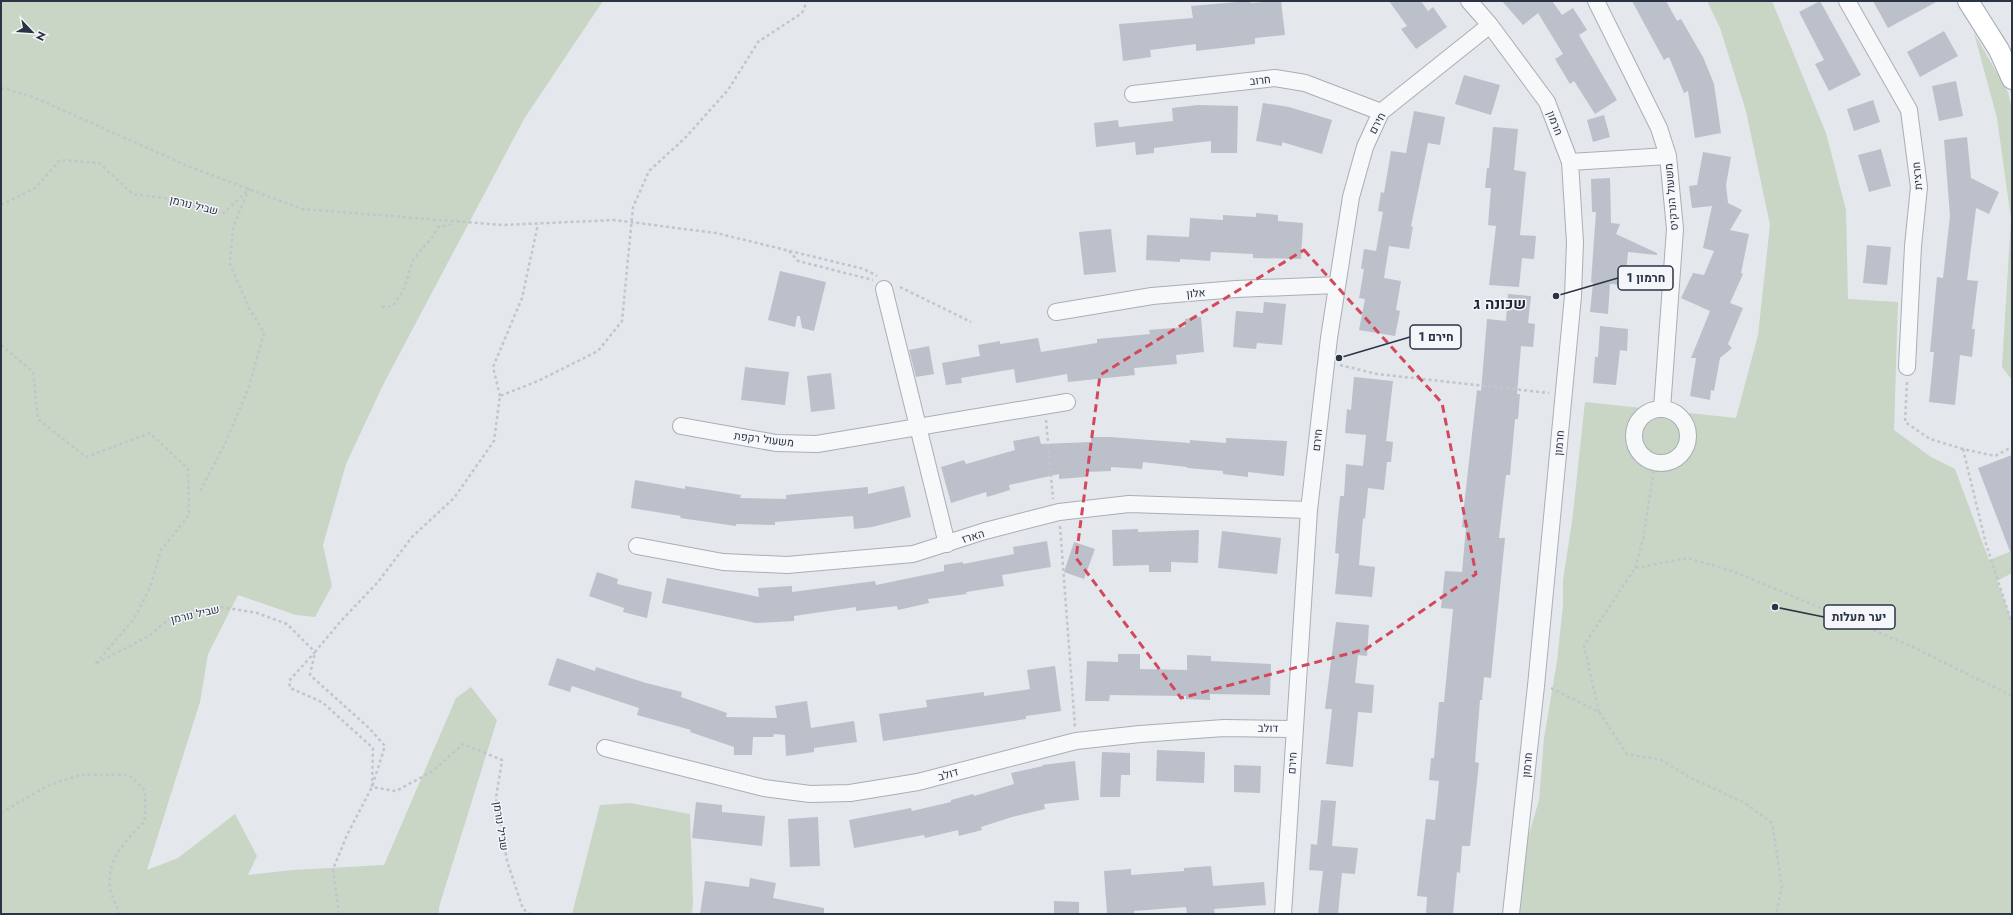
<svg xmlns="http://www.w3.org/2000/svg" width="2013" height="915" viewBox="0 0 2013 915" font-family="Jost,Heebo,sans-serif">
<rect width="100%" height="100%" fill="#e4e7ec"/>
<path fill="#c9d6c5" d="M 1,1 L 603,1 L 524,119 L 384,383 L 346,464 L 323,545 L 332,586 L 315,617 L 296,615 L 238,595 L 208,654 L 200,702 L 147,870 L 178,858 L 235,814 L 257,856 L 248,875 L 293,870 L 384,865 L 456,698 L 471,687 L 497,720 L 439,907 L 439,914 L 1,914 Z
M 1707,1 L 1772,1 L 1826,133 L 1846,210 L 1848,299 L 1898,302 L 1894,430 L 1931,457 L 1955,469 L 1989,560 L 2012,551 L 2012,573 L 1997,581 L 2012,621 L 2012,914 L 1520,914 L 1524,851 L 1539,800 L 1544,738 L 1557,661 L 1563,605 L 1563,580 L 1572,522 L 1585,402 L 1736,418 L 1758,335 L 1770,225 L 1746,111 L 1720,28 Z
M 1974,33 L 2008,92 L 2012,109 L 2012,380 L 2002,367 L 2011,219 L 1997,118 Z
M 630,803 L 690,814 L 693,901 L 692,914 L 572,914 L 600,805 Z"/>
<path fill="#bbc0ca" d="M 1249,1 L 1251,3 L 1281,1 L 1285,35 L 1255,38 L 1255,44 L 1196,51 L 1196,44 L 1150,50 L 1151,57 L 1123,61 L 1119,24 L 1193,18 L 1191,6 Z
M 1389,1 L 1421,1 L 1428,11 L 1433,7 L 1447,27 L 1416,49 L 1401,29 L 1407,26 Z
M 1502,1 L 1552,1 L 1562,15 L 1573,8 L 1587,30 L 1579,35 L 1617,100 L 1595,114 L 1574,81 L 1570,84 L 1555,59 L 1563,54 L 1538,13 L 1523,25 Z
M 1632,1 L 1666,1 L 1677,21 L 1681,19 L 1703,57 L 1714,84 L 1721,133 L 1695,138 L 1688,91 L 1684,93 L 1669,57 L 1664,60 Z
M 1820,1 L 1861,75 L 1829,91 L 1815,64 L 1824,60 L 1799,12 Z
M 1873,1 L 1938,1 L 1888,28 Z
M 1944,31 L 1958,56 L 1920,77 L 1907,52 Z
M 1464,75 L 1500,85 L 1491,115 L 1455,104 Z
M 1956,81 L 1963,116 L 1939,121 L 1932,86 Z
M 1873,100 L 1880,122 L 1854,131 L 1847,109 Z
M 1263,103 L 1289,107 L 1332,120 L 1322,154 L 1282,142 L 1282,146 L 1256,141 Z
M 1198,105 L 1238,106 L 1237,153 L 1211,153 L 1211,141 L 1154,148 L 1154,153 L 1136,155 L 1135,142 L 1096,147 L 1094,123 L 1118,120 L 1119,127 L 1173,121 L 1172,108 Z
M 1414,111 L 1445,117 L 1440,145 L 1428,143 L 1411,226 L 1413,227 L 1409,249 L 1389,246 L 1384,278 L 1401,281 L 1396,310 L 1400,311 L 1395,336 L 1359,330 L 1365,299 L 1359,298 L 1364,269 L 1361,269 L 1364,249 L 1376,251 L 1383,212 L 1378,211 L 1381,192 L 1384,193 L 1391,151 L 1406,153 Z
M 1604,115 L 1610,137 L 1593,142 L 1587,120 Z
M 1493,127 L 1518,129 L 1514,170 L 1526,172 L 1520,235 L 1536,236 L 1534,259 L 1522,258 L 1519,287 L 1489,285 L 1496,226 L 1488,225 L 1491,188 L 1485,188 L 1487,168 L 1489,168 Z
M 1967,137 L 1971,178 L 1999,192 L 1989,214 L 1976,208 L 1967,280 L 1978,281 L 1972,329 L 1975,329 L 1972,357 L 1960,355 L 1955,405 L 1929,402 L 1934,352 L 1930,352 L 1937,277 L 1943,278 L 1950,216 L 1944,140 Z
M 1881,149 L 1891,186 L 1869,192 L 1858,155 Z
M 1703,152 L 1731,157 L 1726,185 L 1728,203 L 1742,210 L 1730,230 L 1749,234 L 1741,273 L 1743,274 L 1730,303 L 1743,308 L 1728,344 L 1732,348 L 1720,358 L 1714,391 L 1711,390 L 1710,400 L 1690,396 L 1696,358 L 1691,358 L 1710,311 L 1681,298 L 1693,273 L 1704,275 L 1714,251 L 1703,248 L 1712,206 L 1692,208 L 1689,186 L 1697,185 Z
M 1610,178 L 1611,223 L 1620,224 L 1616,234 L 1657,253 L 1657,255 L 1628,252 L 1625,285 L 1610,284 L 1608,314 L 1590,312 L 1593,283 L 1591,282 L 1596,212 L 1592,212 L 1591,179 Z
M 1256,213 L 1278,215 L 1278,221 L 1303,223 L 1301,259 L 1253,258 L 1253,254 L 1211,252 L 1210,261 L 1180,259 L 1180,262 L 1146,260 L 1147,235 L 1189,237 L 1190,218 L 1223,220 L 1223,215 L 1256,217 Z
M 1111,229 L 1116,272 L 1084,275 L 1079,232 Z
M 1867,245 L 1891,247 L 1887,285 L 1863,283 Z
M 780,271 L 826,282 L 814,331 L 802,328 L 800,316 L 797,316 L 795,327 L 768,320 Z
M 1508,294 L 1531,296 L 1528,323 L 1535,324 L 1533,347 L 1521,346 L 1517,394 L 1520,394 L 1518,419 L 1515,419 L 1510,475 L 1506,475 L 1499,538 L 1505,538 L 1491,678 L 1484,677 L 1482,700 L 1480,700 L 1475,762 L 1479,763 L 1470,846 L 1462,846 L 1460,873 L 1457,872 L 1453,914 L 1426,914 L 1427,897 L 1417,896 L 1426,819 L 1435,820 L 1439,781 L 1429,780 L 1431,758 L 1434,758 L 1439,702 L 1444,702 L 1453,609 L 1441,608 L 1445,571 L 1462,572 L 1466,528 L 1462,527 L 1464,506 L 1477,390 L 1481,391 L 1487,319 L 1506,321 Z
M 1264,302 L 1286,304 L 1282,345 L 1257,343 L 1256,349 L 1233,347 L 1236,311 L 1263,313 Z
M 1201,317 L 1204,352 L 1176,355 L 1177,364 L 1134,368 L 1135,375 L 1068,382 L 1067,374 L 1016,383 L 1014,369 L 961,378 L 962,383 L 946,385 L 942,363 L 980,356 L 978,345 L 1000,341 L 1000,344 L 1038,338 L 1041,352 L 1097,343 L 1097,339 L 1150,334 L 1149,330 L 1185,327 L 1185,319 Z
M 1600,326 L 1628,329 L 1627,351 L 1620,350 L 1616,385 L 1593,383 L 1595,357 L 1598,357 Z
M 929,346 L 934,374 L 916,377 L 909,350 Z
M 745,367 L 789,372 L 785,405 L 741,400 Z
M 831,373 L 835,409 L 811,412 L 807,376 Z
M 1354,377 L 1393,381 L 1386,441 L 1393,442 L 1391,462 L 1387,462 L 1384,490 L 1368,488 L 1365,519 L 1363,518 L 1359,565 L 1375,567 L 1372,597 L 1335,594 L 1339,554 L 1335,553 L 1338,516 L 1340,496 L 1344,496 L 1346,464 L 1363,466 L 1366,435 L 1345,433 L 1347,409 L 1351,410 Z
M 1039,436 L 1041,444 L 1091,442 L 1091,437 L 1110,437 L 1190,443 L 1190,440 L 1226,443 L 1226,438 L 1287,441 L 1284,476 L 1248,472 L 1248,477 L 1223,474 L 1223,471 L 1187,468 L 1187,467 L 1143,462 L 1142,469 L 1111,467 L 1111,471 L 1085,472 L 1085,477 L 1059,479 L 1059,474 L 1009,485 L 1010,490 L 987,497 L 986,492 L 951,503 L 941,467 L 964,460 L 966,464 L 1015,450 L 1013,441 Z
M 2012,455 L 2012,554 L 2011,554 L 1978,468 Z
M 635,480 L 685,489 L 685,486 L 741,495 L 740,498 L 786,499 L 786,495 L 868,487 L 868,494 L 904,486 L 911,517 L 872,527 L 854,529 L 853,516 L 775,522 L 775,525 L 736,524 L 736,526 L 680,518 L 681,516 L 631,508 Z
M 1138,529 L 1138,532 L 1199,530 L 1198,563 L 1171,562 L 1171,572 L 1149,572 L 1149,565 L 1113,566 L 1112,530 Z
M 1222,531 L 1281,538 L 1277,574 L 1218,568 Z
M 1047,541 L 1051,567 L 1002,575 L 1004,586 L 966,592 L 967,594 L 928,599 L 929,603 L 898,610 L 897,606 L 856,611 L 856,607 L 794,616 L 794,621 L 756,623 L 662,603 L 667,578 L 759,597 L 758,588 L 792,586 L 792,592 L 875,581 L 876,585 L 944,571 L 944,565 L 963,562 L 963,564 L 1014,554 L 1013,547 Z
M 1074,542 L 1095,549 L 1084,579 L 1064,572 Z
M 597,572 L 618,579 L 617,584 L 652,592 L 647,618 L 623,612 L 624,608 L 589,596 Z
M 1336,622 L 1369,625 L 1367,656 L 1358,655 L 1355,683 L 1374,685 L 1372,713 L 1358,712 L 1353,767 L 1326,764 L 1332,709 L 1325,709 Z
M 1118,654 L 1140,654 L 1140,669 L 1187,670 L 1187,655 L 1211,656 L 1211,661 L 1271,664 L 1270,695 L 1210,694 L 1210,700 L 1186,699 L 1186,696 L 1110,695 L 1109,701 L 1085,701 L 1087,661 L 1118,662 Z
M 557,658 L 595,671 L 596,667 L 646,683 L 682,692 L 681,697 L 727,713 L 726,717 L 777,718 L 775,706 L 807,701 L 811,728 L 854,721 L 857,742 L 814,748 L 814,752 L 786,756 L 785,735 L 774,734 L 773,737 L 753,737 L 752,755 L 734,755 L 734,747 L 690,732 L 691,730 L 637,715 L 639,708 L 572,686 L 570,692 L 548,685 Z
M 1055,666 L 1061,711 L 1026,716 L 1026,719 L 883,741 L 879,714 L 927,707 L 926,700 L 984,692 L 984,696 L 1030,689 L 1027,670 Z
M 1157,750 L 1205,752 L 1204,783 L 1156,781 Z
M 1102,752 L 1130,753 L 1130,775 L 1121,775 L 1120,797 L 1100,797 Z
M 1075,761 L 1079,800 L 1044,804 L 1045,809 L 1012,817 L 981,827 L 982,830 L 959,836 L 958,830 L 925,838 L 924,835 L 854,848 L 849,820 L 911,808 L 912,811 L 951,802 L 951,800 L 973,794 L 974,796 L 1014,784 L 1011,773 L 1043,766 L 1042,765 Z
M 1234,765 L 1261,766 L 1260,793 L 1234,792 Z
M 1321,800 L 1336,801 L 1332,846 L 1358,848 L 1355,874 L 1342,873 L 1338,914 L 1318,914 L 1323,871 L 1309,870 L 1311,844 L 1317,845 Z
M 696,802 L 722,805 L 722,812 L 765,816 L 762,846 L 692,838 Z
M 818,817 L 820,866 L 790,867 L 788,819 Z
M 1211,866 L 1213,886 L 1264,882 L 1266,905 L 1214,909 L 1215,914 L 1187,914 L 1186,907 L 1134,911 L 1134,914 L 1107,914 L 1104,871 L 1131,869 L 1131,875 L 1184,871 L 1184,868 Z
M 750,878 L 776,883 L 773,898 L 824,908 L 824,914 L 700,914 L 705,881 L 749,887 Z
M 1054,901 L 1079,902 L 1079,914 L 1054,914 Z"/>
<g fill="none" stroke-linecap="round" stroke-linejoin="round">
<defs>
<path id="minor" d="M 1469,1 L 1490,25 L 1547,102 L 1570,162 L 1575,242 L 1573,296 L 1536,686 L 1511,914
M 1596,1 L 1659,128 L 1668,156 L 1675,229 L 1662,409
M 1847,1 L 1909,110 L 1919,187 L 1913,246 L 1907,367
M 1133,94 L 1275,78 L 1305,83 L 1381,112
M 1570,162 L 1668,156
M 884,289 L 947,544
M 1056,312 L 1152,296 L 1236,289 L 1337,285
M1634 436a27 27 0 1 1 54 0a27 27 0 1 1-54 0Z
M 681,426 L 776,443 L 817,444 L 1067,402
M 637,546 L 723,562 L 787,565 L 913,554 L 985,531 L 1059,512 L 1129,504 L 1309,510
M 605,748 L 764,788 L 810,794 L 850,793 L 918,782 L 1076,741 L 1140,734 L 1224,728 L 1295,729
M 1283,914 L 1309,510 L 1329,338 L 1351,197 L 1365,147 L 1381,112 L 1490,25"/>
<path id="major" d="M 1968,1 L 1999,50 L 2012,79"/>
</defs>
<use href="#minor" stroke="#a9aeb7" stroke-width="18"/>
<use href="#major" stroke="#a3abb8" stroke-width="22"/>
<path stroke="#c2c5cb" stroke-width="2.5" stroke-dasharray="3 3" stroke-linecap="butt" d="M 1,88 L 31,96 L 190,167 L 302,209 L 503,225 L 614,220 L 716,233 L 864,269 L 877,276
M 1,205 L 35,188 L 60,160 L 99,163 L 133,194 L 172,199 L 224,213 L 249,189 L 233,227 L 230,264 L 249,308 L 264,333 L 249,387 L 225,444 L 200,491
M 789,251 L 798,261 L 873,280
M 900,287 L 971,322
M 382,307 L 393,306 L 404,289 L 413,260 L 433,236 L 438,227 L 449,225 L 454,222
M 1,345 L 33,372 L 38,419 L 86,457 L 150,433 L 188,469 L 189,515 L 161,550 L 150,588 L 134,619 L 95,664 L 149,636 L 170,618 L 222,607 L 257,613 L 287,624 L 315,652 L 289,681 L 290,688 L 322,702 L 373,748 L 372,787 L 396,791 L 433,771 L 463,744 L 502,760 L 496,798 L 507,861 L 523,909 L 530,914
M 1340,365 L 1377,374 L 1549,393
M 1907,382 L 1905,422 L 1930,439 L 1963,449 L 1995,456 L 2012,447
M 500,396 L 493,367 L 522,298 L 538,224
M 1046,420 L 1053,499
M 1963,449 L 1986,544 L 2012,624
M 1060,526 L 1075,727
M 1635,568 L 1643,539 L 1655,462
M 1551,688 L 1599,712 L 1627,754 L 1661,760 L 1691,778 L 1745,803 L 1772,823 L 1782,887 L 1776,914
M 1599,712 L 1584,645 L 1635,568 L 1688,558 L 1735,572 L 1911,646 L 2012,696
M 1,813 L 47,786 L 80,775 L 129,775 L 145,790 L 145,821 C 127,839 106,860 110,888 C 111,896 117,906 120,914
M 339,914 L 333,869 L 347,835 L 372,787 L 385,746 L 369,728 L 310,675 L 315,652 L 340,622 L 378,582 L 412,537 L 454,498 L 494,441 L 500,396 L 538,381 L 598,351 L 622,321 L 633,207 L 649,171 L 685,138 L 728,90 L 758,42 L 802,13 L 807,1"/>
<use href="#minor" stroke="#f7f8fa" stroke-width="16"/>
<use href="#major" stroke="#fff" stroke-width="20"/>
</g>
<path fill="none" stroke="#d1495b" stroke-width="3" stroke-dasharray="8 5" stroke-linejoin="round" d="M 1304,250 L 1442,403 L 1476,574 L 1366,649 L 1181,698 L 1076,558 L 1100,375 Z"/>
<g text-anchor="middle" stroke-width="3" stroke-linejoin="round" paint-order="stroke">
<g font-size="11" fill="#2b3445" stroke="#f4f6f9">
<text transform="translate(1260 80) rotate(-6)" y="4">חרוב</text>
<text transform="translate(1377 123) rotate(-62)" y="4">חירם</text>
<text transform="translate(1555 123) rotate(69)" y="4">חרמון</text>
<text transform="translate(1917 176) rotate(-95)" y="4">חרצית</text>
<text transform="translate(1671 197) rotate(-95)" y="4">משעול הנרקיס</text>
<text transform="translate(194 205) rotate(14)" y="4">שביל נורמן</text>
<text transform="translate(1196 293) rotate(-5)" y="4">אלון</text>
<text transform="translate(764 439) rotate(7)" y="4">משעול רקפת</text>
<text transform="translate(1317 440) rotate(-84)" y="4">חירם</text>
<text transform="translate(1559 443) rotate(-85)" y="4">חרמון</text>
<text transform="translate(973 536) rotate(-17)" y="4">הארז</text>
<text transform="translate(195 614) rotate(-13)" y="4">שביל נורמן</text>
<text transform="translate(1268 728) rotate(1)" y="4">דולב</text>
<text transform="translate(1292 763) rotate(-86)" y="4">חירם</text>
<text transform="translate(1527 765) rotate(-84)" y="4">חרמון</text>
<text transform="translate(948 774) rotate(-16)" y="4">דולב</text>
<text transform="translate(501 826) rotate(81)" y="4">שביל נורמן</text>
</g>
<g font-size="15" font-weight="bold" fill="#1d2536" stroke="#f4f6f9">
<text x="1500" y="309">שכונה ג</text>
</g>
</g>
<path fill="none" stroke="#2b3445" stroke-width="1.5" d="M1556 296L1618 278M1339 358L1410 337M1775 607L1824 617"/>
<g fill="#2b3445" stroke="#f4f6f9" stroke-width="1.5">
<circle cx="1556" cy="296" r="4"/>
<circle cx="1339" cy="358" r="4"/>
<circle cx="1775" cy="607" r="4"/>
</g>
<g fill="#f4f6f9" stroke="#2b3445" stroke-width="1.5">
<rect x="1618" y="266" width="55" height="24" rx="4"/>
<rect x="1410" y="325" width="51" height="24" rx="4"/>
<rect x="1824" y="605" width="71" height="24" rx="4"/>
</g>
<g font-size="12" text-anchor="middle" font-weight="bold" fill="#2b3445">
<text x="1646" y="282">חרמון 1</text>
<text x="1436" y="341">חירם 1</text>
<text x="1859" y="621">יער מעלות</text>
</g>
<rect width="2013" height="915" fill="none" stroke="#2b3445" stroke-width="4"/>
<g transform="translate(32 32) rotate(115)" stroke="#f4f6f9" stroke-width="3" paint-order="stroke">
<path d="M0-3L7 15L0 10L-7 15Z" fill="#2b3445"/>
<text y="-6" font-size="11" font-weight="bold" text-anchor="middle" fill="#2b3445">N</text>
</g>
</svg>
